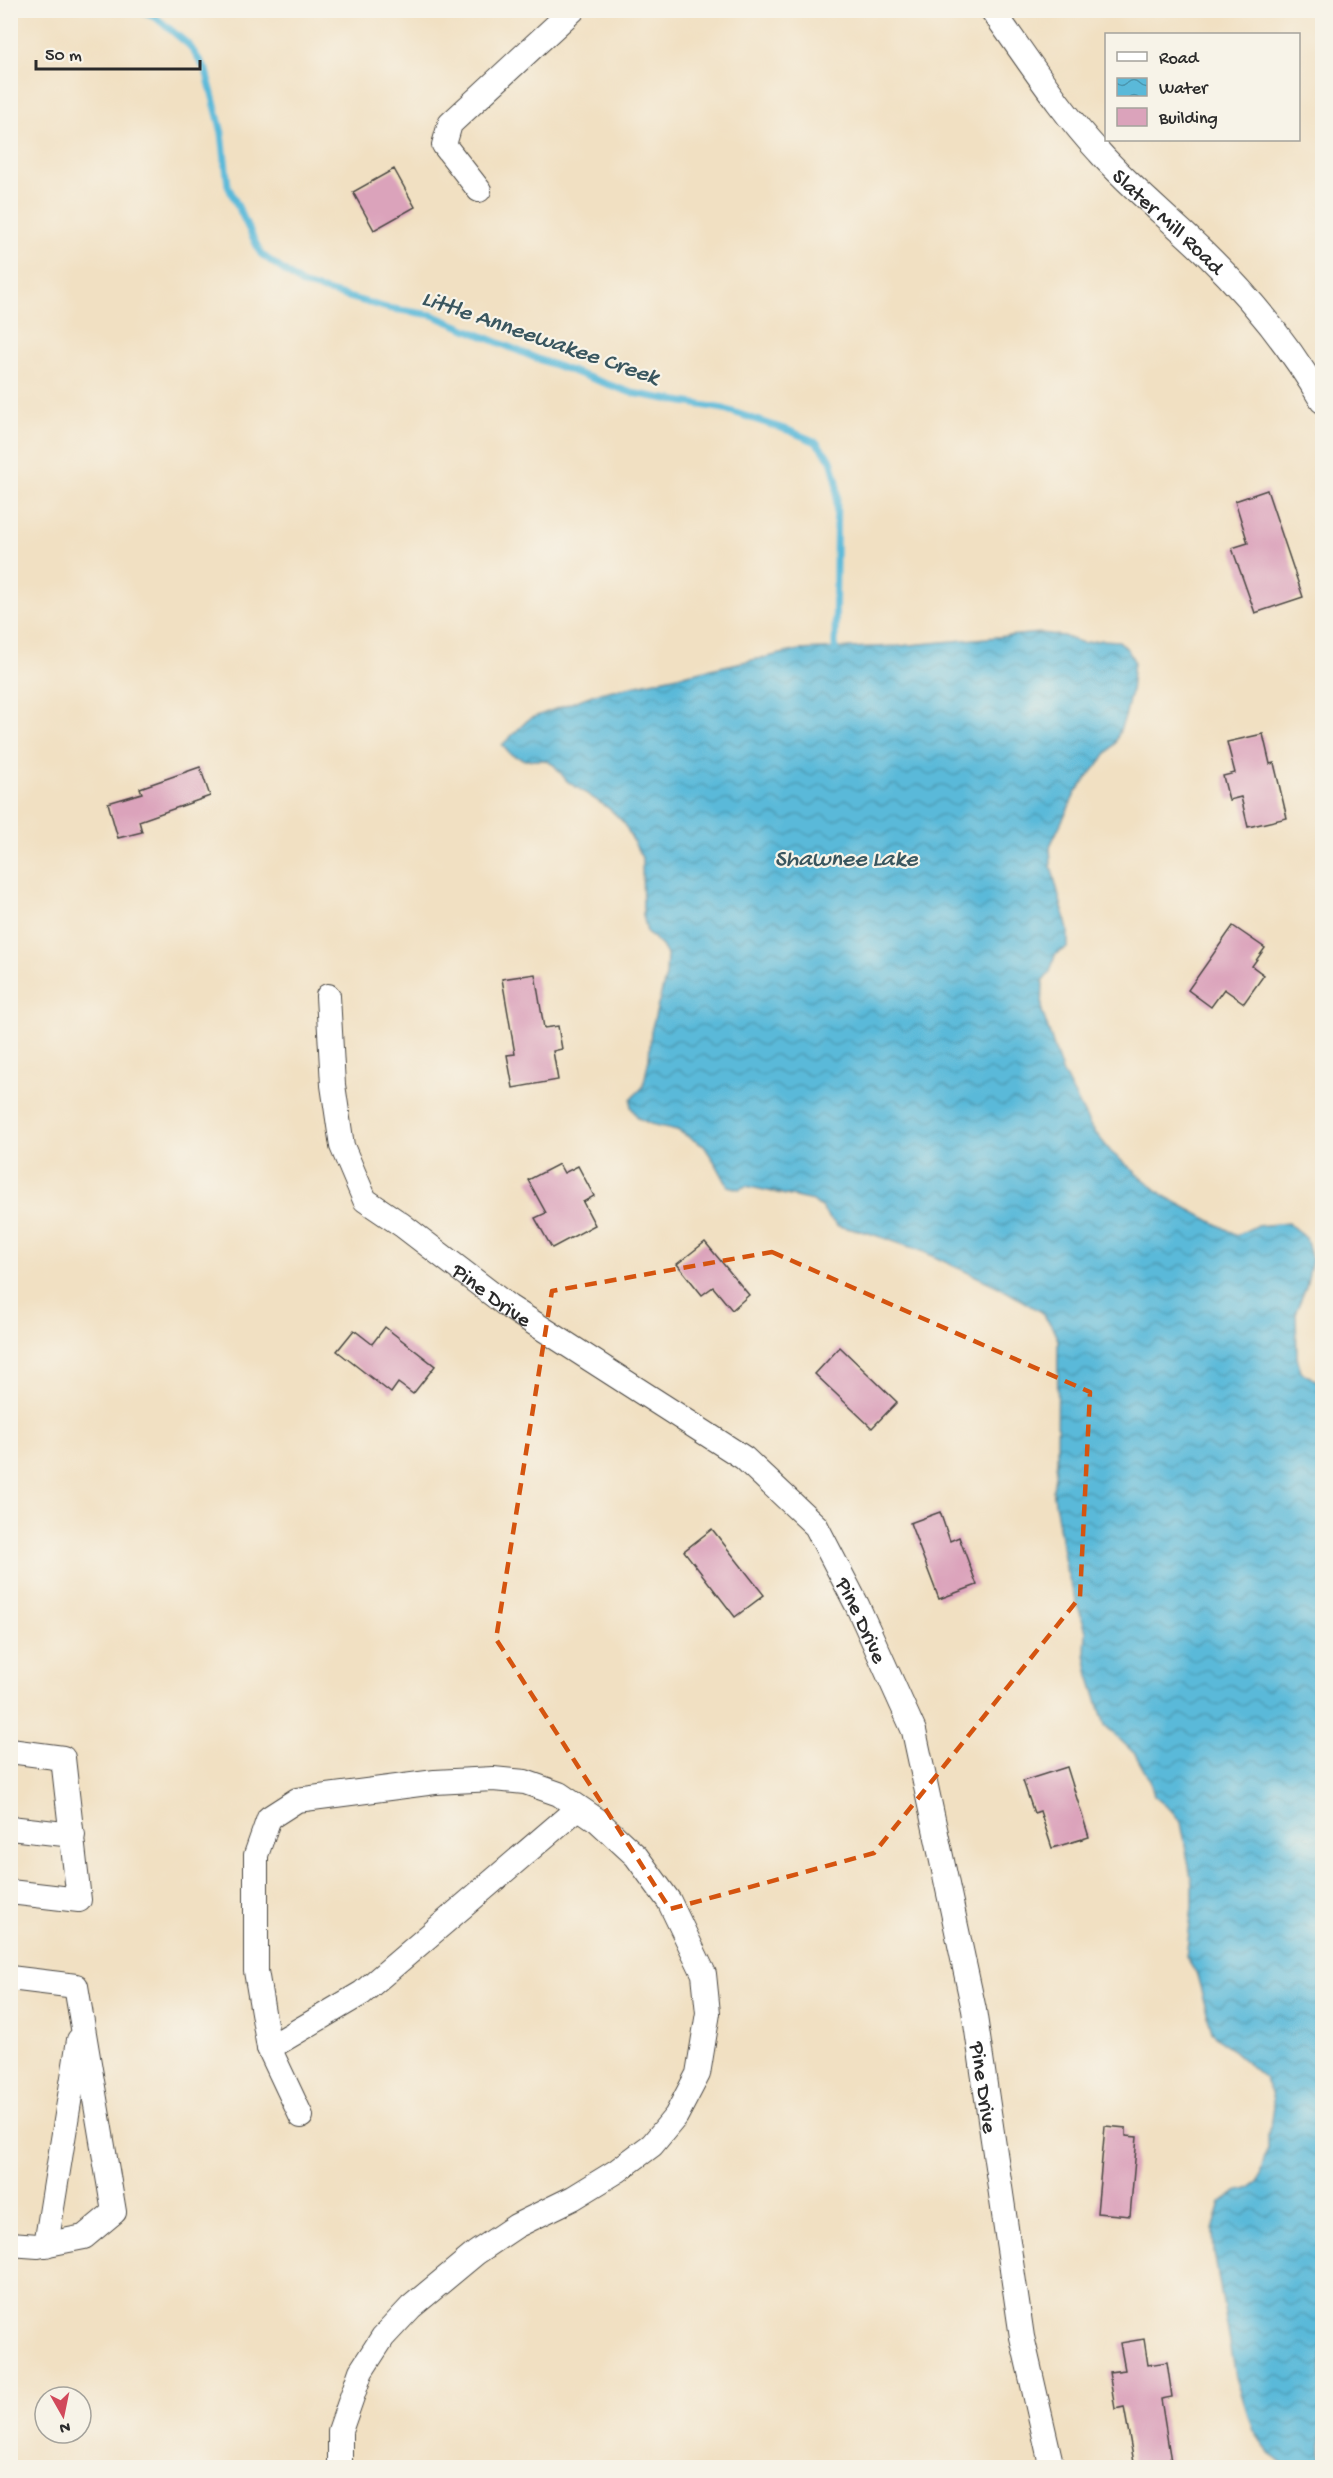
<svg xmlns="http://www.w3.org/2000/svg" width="1333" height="2478" viewBox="0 0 1333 2478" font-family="'Gochi Hand',sans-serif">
<defs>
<pattern id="water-waves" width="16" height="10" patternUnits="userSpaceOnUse" patternTransform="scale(1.5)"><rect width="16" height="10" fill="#5ab9d9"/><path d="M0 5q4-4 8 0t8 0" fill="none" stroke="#4b97b0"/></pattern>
</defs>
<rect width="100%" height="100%" fill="#f7f3e8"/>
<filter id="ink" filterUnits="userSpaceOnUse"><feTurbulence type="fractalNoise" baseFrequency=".0167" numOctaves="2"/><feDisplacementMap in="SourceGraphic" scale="12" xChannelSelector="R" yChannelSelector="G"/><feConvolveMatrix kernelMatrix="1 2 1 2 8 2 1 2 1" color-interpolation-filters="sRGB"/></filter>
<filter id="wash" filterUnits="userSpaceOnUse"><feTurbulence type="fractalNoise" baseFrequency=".008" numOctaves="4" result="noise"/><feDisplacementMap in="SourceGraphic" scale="24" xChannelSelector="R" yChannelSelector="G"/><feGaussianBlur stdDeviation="1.35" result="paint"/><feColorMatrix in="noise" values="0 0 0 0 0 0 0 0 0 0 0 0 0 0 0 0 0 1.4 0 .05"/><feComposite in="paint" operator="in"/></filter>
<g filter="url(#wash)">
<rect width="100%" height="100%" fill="#f1e0c2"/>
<path fill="url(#water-waves)" stroke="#427282" stroke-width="1.5" d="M 1041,633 L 1063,636 L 1083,643 L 1102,640 L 1119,641 L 1128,650 L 1134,661 L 1131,692 L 1125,717 L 1115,743 L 1076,792 L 1050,846 L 1051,866 L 1068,930 L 1068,947 L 1055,955 L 1050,972 L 1043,981 L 1042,1011 L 1062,1071 L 1091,1127 L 1111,1152 L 1164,1196 L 1237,1235 L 1256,1226 L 1288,1223 L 1306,1238 L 1312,1260 L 1306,1287 L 1296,1311 L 1297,1357 L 1301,1372 L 1319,1382 L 1322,1386 L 1322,2467 L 1291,2467 L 1285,2465 L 1270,2453 L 1253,2431 L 1236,2377 L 1214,2252 L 1213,2230 L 1221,2202 L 1239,2191 L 1249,2189 L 1258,2182 L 1267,2148 L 1267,2136 L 1271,2127 L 1274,2107 L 1272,2095 L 1264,2078 L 1212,2032 L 1197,1975 L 1186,1957 L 1192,1907 L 1192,1883 L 1181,1822 L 1171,1810 L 1154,1796 L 1150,1781 L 1135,1754 L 1105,1725 L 1089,1675 L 1085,1654 L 1086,1631 L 1066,1569 L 1053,1490 L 1057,1460 L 1058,1340 L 1051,1325 L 1041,1312 L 999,1287 L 922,1251 L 869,1233 L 838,1226 L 828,1217 L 822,1208 L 813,1201 L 746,1186 L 739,1189 L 728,1186 L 716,1164 L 704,1146 L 677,1130 L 651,1124 L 638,1118 L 631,1107 L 631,1099 L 643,1087 L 649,1059 L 651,1031 L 666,976 L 667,955 L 662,946 L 647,932 L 643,915 L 642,858 L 624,823 L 610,809 L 567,781 L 554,765 L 545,760 L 525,760 L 510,754 L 502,745 L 529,719 L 595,694 L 799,650 L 899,646 Z"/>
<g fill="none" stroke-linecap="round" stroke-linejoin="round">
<path stroke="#5ab9d9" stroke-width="7" d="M 139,10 L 154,16 L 189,45 L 206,70 L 222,133 L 228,186 L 261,254 L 302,284 L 387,308 L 432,315 L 538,359 L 632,393 L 724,409 L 790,431 L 816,442 L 831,460 L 837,482 L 835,648"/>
</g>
<g id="blocks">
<path fill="#dba3bb" d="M 394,169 L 415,207 L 374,230 L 353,192 Z
M 1267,490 L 1303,597 L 1255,613 L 1232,548 L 1248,543 L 1235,501 Z
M 1263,734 L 1270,764 L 1274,763 L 1287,818 L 1248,827 L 1241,797 L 1229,800 L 1223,776 L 1235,773 L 1227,742 Z
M 200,767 L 210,796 L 139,821 L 142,832 L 118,838 L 108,803 L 142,793 L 140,788 Z
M 1233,926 L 1265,948 L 1252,966 L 1264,975 L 1244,1003 L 1224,989 L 1211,1007 L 1188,990 Z
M 535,974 L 544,1028 L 558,1026 L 562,1049 L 553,1051 L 558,1080 L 513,1088 L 507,1055 L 515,1054 L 502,979 Z
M 559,1164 L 564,1173 L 578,1166 L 594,1196 L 583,1202 L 595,1225 L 552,1248 L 535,1218 L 546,1213 L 528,1180 Z
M 705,1242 L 749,1295 L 732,1310 L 713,1287 L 702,1295 L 677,1264 Z
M 385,1327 L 435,1366 L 413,1394 L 398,1383 L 391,1393 L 337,1351 L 354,1330 L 372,1344 Z
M 840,1347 L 897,1402 L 872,1428 L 815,1374 Z
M 940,1512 L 950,1541 L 959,1537 L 977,1585 L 939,1599 L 910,1523 Z
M 712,1529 L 764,1595 L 735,1617 L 684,1551 Z
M 1067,1767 L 1089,1837 L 1052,1848 L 1040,1811 L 1034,1813 L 1023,1781 Z
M 1105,2126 L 1126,2128 L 1126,2136 L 1137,2137 L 1130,2216 L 1097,2213 Z
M 1144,2339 L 1148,2365 L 1167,2362 L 1172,2397 L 1161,2399 L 1172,2468 L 1135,2468 L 1124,2407 L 1115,2409 L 1109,2372 L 1125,2370 L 1120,2343 Z"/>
</g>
</g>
<g filter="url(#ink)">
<use href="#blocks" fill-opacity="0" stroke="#494642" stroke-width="1.5"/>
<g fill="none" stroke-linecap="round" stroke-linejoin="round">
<defs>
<g id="minor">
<path id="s1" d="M 992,10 C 1027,58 1059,109 1099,152 C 1131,188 1170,219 1204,252 C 1250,297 1291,347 1322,401"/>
<path d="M 479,190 L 444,145 L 450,124 L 573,10"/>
<path id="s2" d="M 328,996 L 333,1085 L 342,1146 L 365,1200 L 402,1225 L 509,1307 L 744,1458 L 816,1526 L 857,1605 L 914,1731 L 974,2010 L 1022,2337 L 1052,2468"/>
<path d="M 10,1751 L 63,1758 L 79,1900 L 10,1892"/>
<path d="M 10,1828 L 73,1835"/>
<path d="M 10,1978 L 76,1986 L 114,2212 L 84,2237 L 38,2246 L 10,2244"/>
<path d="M 269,2048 L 362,1993 L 578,1808"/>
<path d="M 301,2116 L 269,2048 L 256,1971 L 256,1855 L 269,1818 L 297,1800 L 435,1782 L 493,1779 L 525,1782 L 559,1794 L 597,1820 L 636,1856 L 669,1901 L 704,1974 L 708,2013 L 698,2074 L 676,2116 L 652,2145 L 617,2171 L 573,2198 L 516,2226 L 476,2253 L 411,2307 L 383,2337 L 361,2371 L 340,2431 L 340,2468"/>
<path d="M 46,2245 L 79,2040"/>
</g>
</defs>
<use href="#minor" stroke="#494642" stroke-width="26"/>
<use href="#minor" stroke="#fff" stroke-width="24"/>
</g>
</g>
<path fill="none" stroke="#d5540f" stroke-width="4.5" stroke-dasharray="12 8" stroke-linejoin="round" d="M 772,1252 L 1090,1392 L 1080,1597 L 874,1853 L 670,1909 L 496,1639 L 552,1291 Z"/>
<g text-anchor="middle" stroke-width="4.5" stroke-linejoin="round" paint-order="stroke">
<g font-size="22" fill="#2b2b2b" stroke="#f7f3e8">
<text dy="8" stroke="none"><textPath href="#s1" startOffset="276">Slater Mill Road</textPath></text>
<text dy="8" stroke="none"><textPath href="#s2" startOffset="368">Pine Drive</textPath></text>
<text dy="8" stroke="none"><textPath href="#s2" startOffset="872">Pine Drive</textPath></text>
<text dy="8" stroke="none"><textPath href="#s2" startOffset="1358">Pine Drive</textPath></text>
</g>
<g font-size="24" font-style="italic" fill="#39565f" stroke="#f7f3e8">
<text transform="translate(541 336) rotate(19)" y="8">Little Anneewakee Creek</text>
<text x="846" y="865">Shawnee Lake</text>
</g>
</g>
<rect width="1333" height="2478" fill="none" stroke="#f7f3e8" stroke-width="36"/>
<rect x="1105" y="33" width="195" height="108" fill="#f7f3e8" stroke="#a5a39c" stroke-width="1.5"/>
<rect x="1117" y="52" width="30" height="9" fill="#ffffff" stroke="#a5a39c" stroke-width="1.5"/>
<text x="1159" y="63" font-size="18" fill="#2b2b2b">Road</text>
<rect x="1117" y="78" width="30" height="18" fill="url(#water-waves)" stroke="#a5a39c" stroke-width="1.5"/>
<text x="1159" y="93" font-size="18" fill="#2b2b2b">Water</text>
<rect x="1117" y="108" width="30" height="18" fill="#dba3bb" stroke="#a5a39c" stroke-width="1.5"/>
<text x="1159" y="123" font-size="18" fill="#2b2b2b">Building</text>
<g transform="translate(63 2415) rotate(171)"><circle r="28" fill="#f7f3e8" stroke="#a5a39c" stroke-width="1.5"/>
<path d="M0-4.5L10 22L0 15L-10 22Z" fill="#d1495b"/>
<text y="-9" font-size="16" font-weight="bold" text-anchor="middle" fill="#2b2b2b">N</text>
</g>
<path d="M36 60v9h164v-9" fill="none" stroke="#2b2b2b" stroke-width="3"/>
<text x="45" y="60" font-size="18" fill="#2b2b2b" stroke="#f7f3e8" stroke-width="4.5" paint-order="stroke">50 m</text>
</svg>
